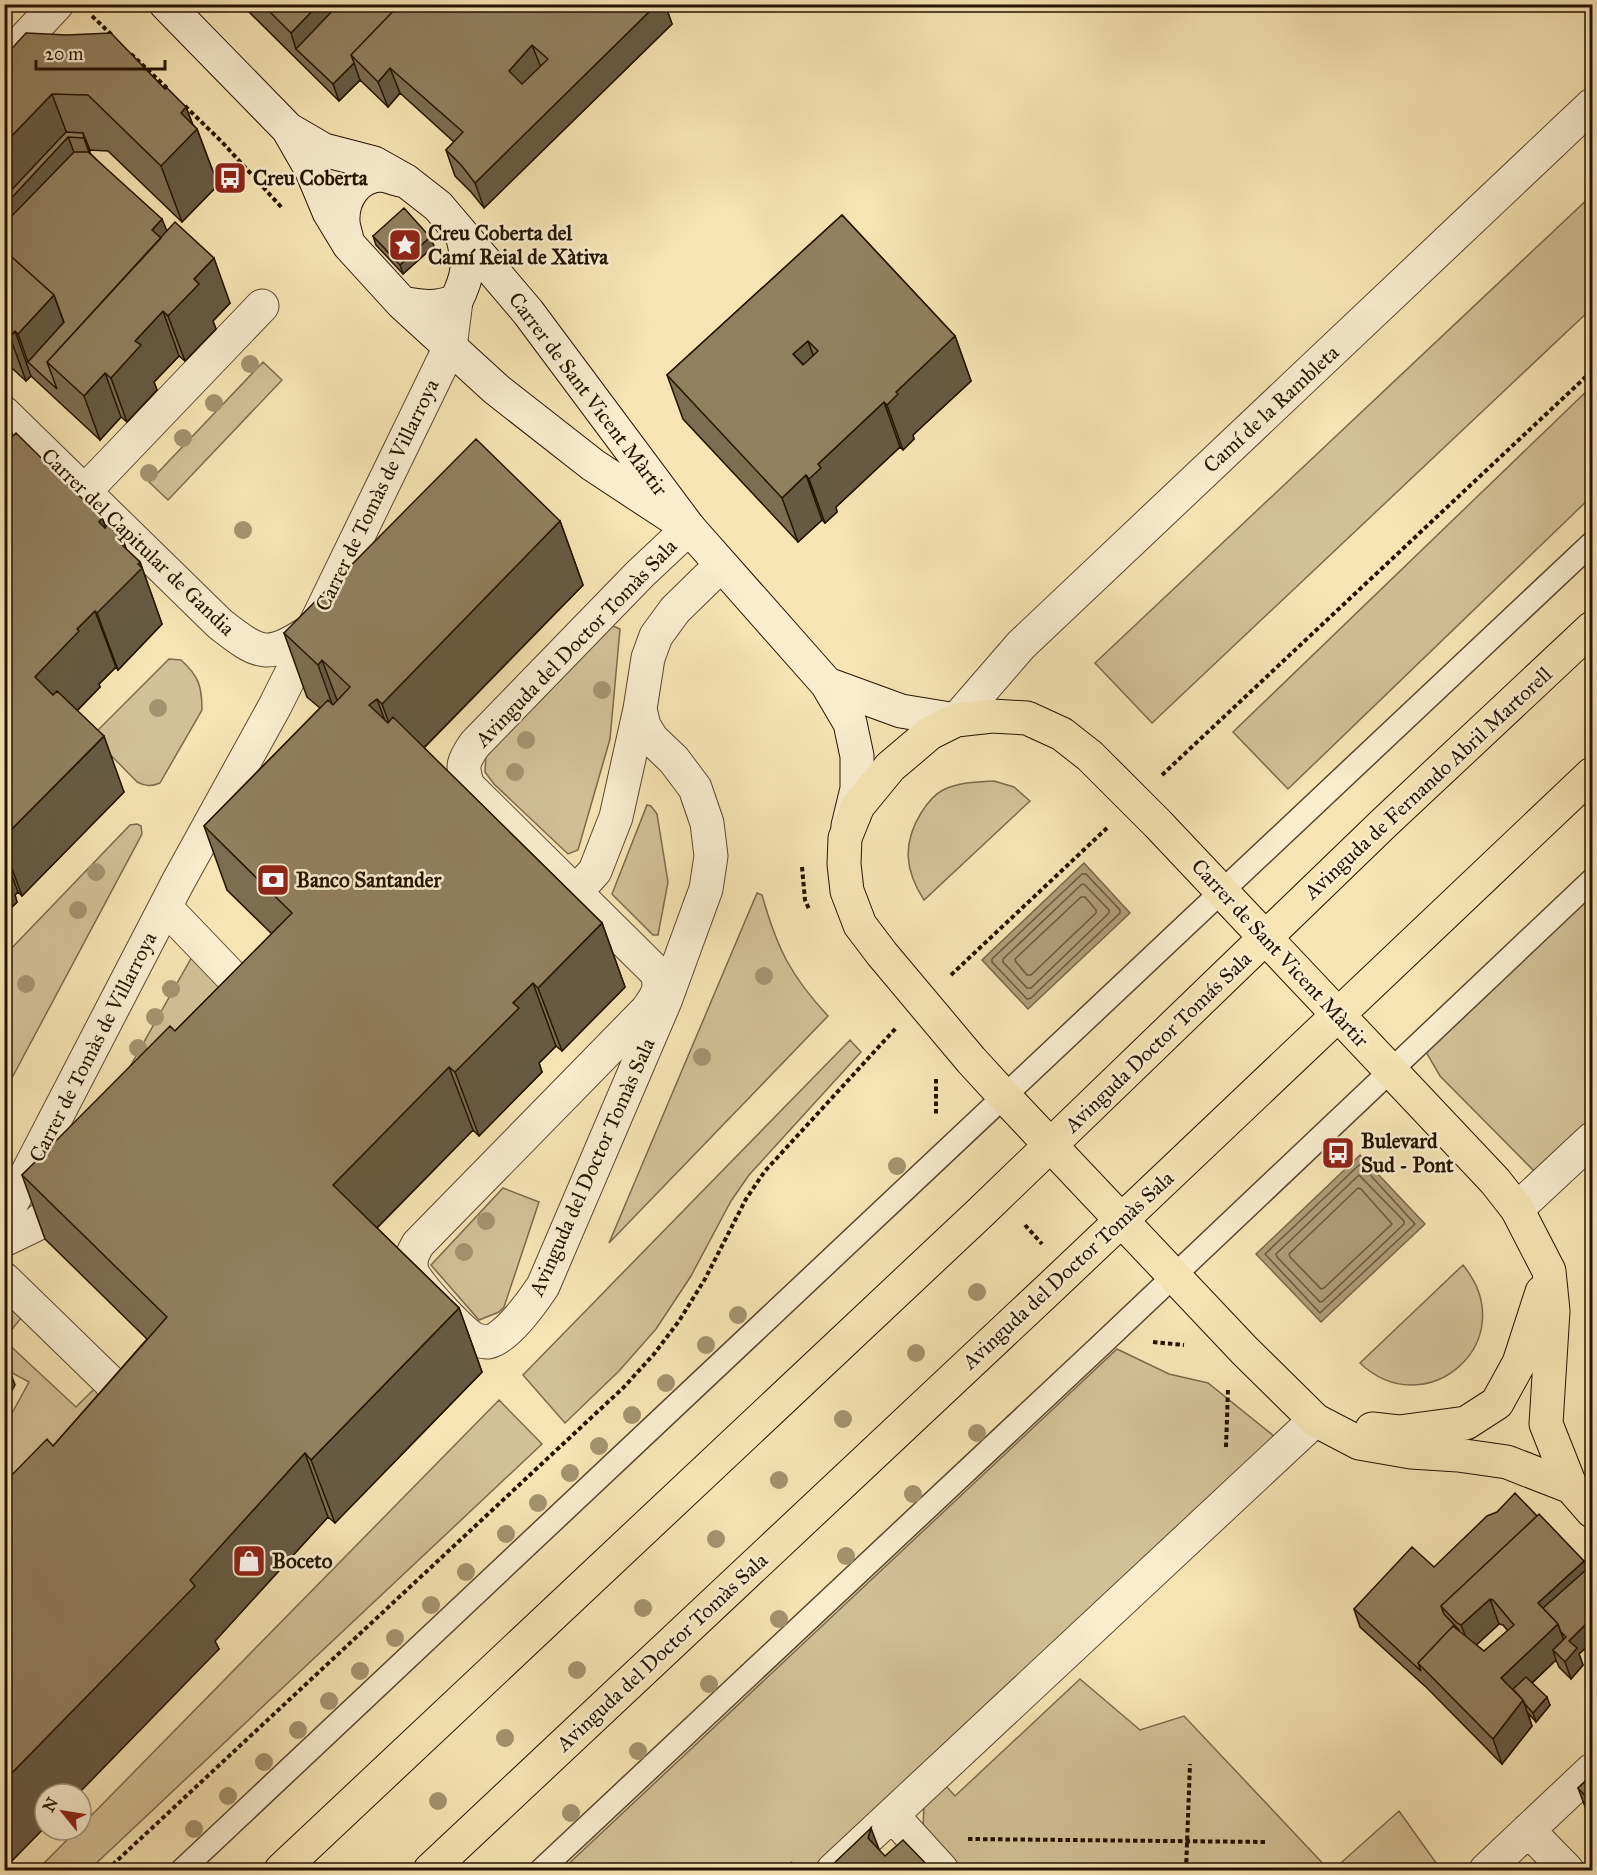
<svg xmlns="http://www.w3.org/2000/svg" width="1597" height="1875" viewBox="0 0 1597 1875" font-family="'IM FELL Great Primer',serif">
<rect width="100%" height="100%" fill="#f6e4b4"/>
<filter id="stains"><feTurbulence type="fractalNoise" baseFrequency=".00333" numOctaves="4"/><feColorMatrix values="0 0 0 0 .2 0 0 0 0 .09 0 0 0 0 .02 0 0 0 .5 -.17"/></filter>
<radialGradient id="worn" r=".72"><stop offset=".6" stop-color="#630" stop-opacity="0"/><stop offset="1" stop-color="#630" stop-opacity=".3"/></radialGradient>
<path fill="#d2c096" stroke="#7b6a4c" stroke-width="1.5" d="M 1592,195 L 1592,308 L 1152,723 L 1095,663 Z
M 263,362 L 282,380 L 168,500 L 149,482 Z
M 1592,386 L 1592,496 L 1288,789 L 1233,732 Z
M 611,625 L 620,629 L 610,739 L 578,850 L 568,854 L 494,784 L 485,772 L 486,754 Z
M 169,659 L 181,660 C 199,676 202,687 202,710 L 160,783 C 151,787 145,786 137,782 L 97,741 L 98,730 Z
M 994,781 L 1014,787 L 1030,801 L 924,900 C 905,871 902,844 921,813 C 926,805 935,794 943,790 C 959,782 977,782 994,781 Z
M 647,805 L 651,806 L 657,814 L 668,882 L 658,935 L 653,935 L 612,894 Z
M 137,824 L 141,826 L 142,834 L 5,1091 L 5,955 L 130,825 Z
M 757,893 L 762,895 C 777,948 790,975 828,1016 L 609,1243 Z
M 1592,895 L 1592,1119 L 1535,1172 L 1440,1076 L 1426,1052 Z
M 193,955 L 225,987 L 79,1157 Z
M 850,1040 L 861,1052 L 749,1175 L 731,1201 L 691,1276 L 656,1329 L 619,1371 L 565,1423 L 523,1375 Z
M 503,1188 L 539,1202 L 504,1307 L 499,1312 L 479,1320 L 431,1265 Z
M 1463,1265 C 1525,1341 1426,1426 1360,1363 Z
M 8,1302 L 22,1317 L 5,1338 L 4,1309 Z
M 4,1340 L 76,1407 L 95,1388 L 105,1400 L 4,1503 L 5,1426 L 29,1382 L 5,1369 Z
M 1117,1349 L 1169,1374 L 1208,1383 L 1275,1437 L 813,1870 L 562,1870 Z
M 499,1400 L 542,1444 L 89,1870 L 37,1870 L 77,1830 L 81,1830 L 81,1826 Z
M 1080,1679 L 1140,1730 L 1184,1716 L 1329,1870 L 962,1870 L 923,1829 L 924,1803 L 945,1785 L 955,1796 Z
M 1399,1811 L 1439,1867 L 1435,1870 L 1333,1870 Z"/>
<path fill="#af9d77" stroke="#776648" stroke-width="1.5" d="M 1084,863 L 1130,913 L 1028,1009 L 982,960 Z
M 1360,1155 L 1425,1224 L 1321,1322 L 1256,1254 Z"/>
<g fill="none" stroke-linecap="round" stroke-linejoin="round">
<path stroke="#6a583c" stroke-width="1.5" d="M 1082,874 L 1086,874 L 1120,910 L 1120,913 L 1031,998 L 1027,999 L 992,962 L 992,959 Z
M 1082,884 L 1085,885 L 1109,910 L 1109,913 L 1031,988 L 1027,988 L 1003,962 L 1003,959 Z
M 1081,897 L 1085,897 L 1096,910 L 1096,913 L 1031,975 L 1027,975 L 1016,962 L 1015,959 Z
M 1359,1165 L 1362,1166 L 1415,1224 L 1320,1313 L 1265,1254 Z
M 1359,1175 L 1404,1221 L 1404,1224 L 1323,1301 L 1320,1302 L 1277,1257 L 1276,1254 Z
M 1358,1188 L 1361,1189 L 1392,1224 L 1324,1288 L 1321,1289 L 1290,1257 L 1289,1254 Z"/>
<defs>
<path id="service" d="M 182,1870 L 1592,543
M 541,1870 L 1102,1344 L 1592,880"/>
<path id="minor" d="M 4,413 L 220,624 C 261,656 267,659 312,630
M 84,492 L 262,306
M 689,528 L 640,574 L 475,744 C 463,761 461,766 468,786 L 656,972 C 663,988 657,996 647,1010 L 418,1244 C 413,1253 409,1260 412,1271 C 415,1283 462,1332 474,1339 C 477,1340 484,1342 488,1342 C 506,1339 533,1301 543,1286 L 665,1001 L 706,889 L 711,856 L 707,823 L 695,788 L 674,760 L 652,739 L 644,726 L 640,709 L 648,658 L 656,636 L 675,610 L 721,565
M 956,720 L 1021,645 L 1592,105
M 576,892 L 595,871 L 616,817 L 640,709
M 165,907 L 235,980 L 245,994 L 243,1013
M 1517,1209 L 1592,1139
M 4,1218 L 178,882 L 275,706 L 296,664 L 450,347 L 456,301
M 4,1240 L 35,1225 L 73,1191
M 4,1279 L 111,1383 C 117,1396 121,1410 113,1424
M 892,1815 L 942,1870
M 1528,1830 L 1567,1870
M 833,1870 L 1315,1420
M 1486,1870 L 1592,1770"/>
<path id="tertiary" d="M 4,61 L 57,4"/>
<path id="secondary" d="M 166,4 L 288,129 L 311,169 L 329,212 L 349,245 L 402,303 L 496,389 L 593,465 L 672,517
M 288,129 L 324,150 L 374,163 L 406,181 L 438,206 L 528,312 L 689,528 L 827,684 L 850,723 L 857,756 L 857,789 L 848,826
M 347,240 C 346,234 343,227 343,221 C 342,198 357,175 382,175 C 388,176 396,179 401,180
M 402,303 C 424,307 435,309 456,301 C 469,275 470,263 462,235
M 827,684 L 901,711 L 956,720"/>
<path id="primary" d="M 1372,1429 L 1399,1432 L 1466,1423 L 1497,1403 L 1519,1363 L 1542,1292
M 1571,1487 L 1507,1462 L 1458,1455 L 1411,1452 L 1359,1443 L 1315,1420 L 1244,1350 L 1004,1096 L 971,1060 L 882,954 L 860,925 L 847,891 L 844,864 L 845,838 L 858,806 L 890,767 L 930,733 L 956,720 L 992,716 L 1027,718 L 1062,734 L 1090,756 L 1158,824 L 1495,1181 L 1517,1209 L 1549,1271 L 1553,1311 L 1546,1424 L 1571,1487 L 1592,1511
M 281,1870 L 981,1212 L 1383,824 L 1592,628
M 430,1870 L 1051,1287 L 1592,774"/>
</defs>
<use href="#service" stroke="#58472e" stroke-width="25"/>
<use href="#minor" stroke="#58472e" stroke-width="35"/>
<use href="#tertiary" stroke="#58472e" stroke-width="35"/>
<use href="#secondary" stroke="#241301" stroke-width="35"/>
<use href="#primary" stroke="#241301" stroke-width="35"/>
<path stroke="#241301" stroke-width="4" stroke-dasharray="4.5 3" stroke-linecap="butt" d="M 92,16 L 113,36
M 131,54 L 169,90
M 185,106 L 222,142 L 283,209
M 1162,775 L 1592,371
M 802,867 L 805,900 L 809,909
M 951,975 L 1107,828
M 936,1079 L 936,1114
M 1025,1225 L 1042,1244
M 1153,1342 L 1184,1345
M 1226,1447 L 1228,1389
M 968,1839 L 1267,1842
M 107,1870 L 624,1387 L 654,1354 L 679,1321 L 705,1279 L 746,1199 L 765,1171 L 896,1028
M 785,1870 L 793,1863
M 1186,1870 L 1190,1764"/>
<use href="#service" stroke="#f9edce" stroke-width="22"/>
<use href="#minor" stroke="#f9edce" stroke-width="33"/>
<use href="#tertiary" stroke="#f9edce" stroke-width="33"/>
<use href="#secondary" stroke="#f9edce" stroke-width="33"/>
<use href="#primary" stroke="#f6e4b4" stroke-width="33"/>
</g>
<g fill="#a4936e">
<circle cx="250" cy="364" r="9"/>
<circle cx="214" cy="403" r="9"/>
<circle cx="183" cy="438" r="9"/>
<circle cx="149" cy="473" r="9"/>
<circle cx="243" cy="530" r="9"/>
<circle cx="602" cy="690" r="9"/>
<circle cx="158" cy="708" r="9"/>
<circle cx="526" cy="740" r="9"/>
<circle cx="515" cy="772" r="9"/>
<circle cx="96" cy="872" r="9"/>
<circle cx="78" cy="910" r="9"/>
<circle cx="764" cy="976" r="9"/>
<circle cx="26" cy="984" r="9"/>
<circle cx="171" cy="989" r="9"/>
<circle cx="155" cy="1017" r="9"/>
<circle cx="138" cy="1048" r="9"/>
<circle cx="702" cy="1057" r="9"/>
<circle cx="897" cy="1166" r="9"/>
<circle cx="486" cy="1221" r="9"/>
<circle cx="464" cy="1252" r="9"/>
<circle cx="977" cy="1292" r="9"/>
<circle cx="738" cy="1315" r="9"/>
<circle cx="706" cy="1345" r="9"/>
<circle cx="916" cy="1353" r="9"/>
<circle cx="666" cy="1383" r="9"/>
<circle cx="632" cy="1415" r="9"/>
<circle cx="843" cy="1419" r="9"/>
<circle cx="977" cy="1433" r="9"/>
<circle cx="599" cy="1446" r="9"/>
<circle cx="570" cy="1473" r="9"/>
<circle cx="779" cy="1480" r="9"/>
<circle cx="913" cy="1494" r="9"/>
<circle cx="538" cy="1503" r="9"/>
<circle cx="506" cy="1534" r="9"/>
<circle cx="716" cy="1539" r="9"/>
<circle cx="846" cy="1556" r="9"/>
<circle cx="466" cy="1572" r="9"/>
<circle cx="431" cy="1605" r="9"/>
<circle cx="643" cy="1608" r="9"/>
<circle cx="779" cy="1619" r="9"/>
<circle cx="395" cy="1638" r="9"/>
<circle cx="577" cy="1670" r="9"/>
<circle cx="360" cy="1671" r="9"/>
<circle cx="709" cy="1684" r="9"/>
<circle cx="329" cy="1701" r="9"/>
<circle cx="298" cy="1730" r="9"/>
<circle cx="505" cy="1738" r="9"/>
<circle cx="638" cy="1751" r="9"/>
<circle cx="264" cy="1762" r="9"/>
<circle cx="228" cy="1796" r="9"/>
<circle cx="438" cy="1801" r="9"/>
<circle cx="571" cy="1813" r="9"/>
<circle cx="194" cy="1829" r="9"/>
</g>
<path fill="#7d6e51" stroke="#241301" stroke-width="1.5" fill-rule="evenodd" d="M 241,4 L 665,4 L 672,24 L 484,208 L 471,192 L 455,176 L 446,150 L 454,142 L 400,93 L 388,107 L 360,80 L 339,101 Z
M 4,57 L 165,89 L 186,107 L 193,125 L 197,129 L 218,185 L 182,222 L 108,151 L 89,150 L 90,153 L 167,231 L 230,303 L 213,321 L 216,329 L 185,361 L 179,356 L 154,382 L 157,390 L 127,422 L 121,417 L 100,440 L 31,376 L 26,381 L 4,361 Z
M 842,215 L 955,336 L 971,381 L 913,435 L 914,439 L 903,450 L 900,447 L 836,507 L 837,512 L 825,523 L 822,520 L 798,542 L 683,419 L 667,375 Z
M 373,236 L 430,237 L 434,246 L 403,274 L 376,245 Z
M 4,422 L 10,428 L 13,436 L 102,518 L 106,527 L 122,537 L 126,549 L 140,562 L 162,624 L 118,670 L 116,667 L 99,684 L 100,687 L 77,711 L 124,792 L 22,896 L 18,892 L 15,895 L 17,902 L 4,915 Z
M 560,521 L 583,585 L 424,748 L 602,923 L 625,987 L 562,1051 L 556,1046 L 539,1063 L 542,1072 L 479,1136 L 473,1130 L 377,1228 L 459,1308 L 482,1372 L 335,1523 L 328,1517 L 215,1641 L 219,1649 L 45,1794 L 45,1827 L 4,1869 L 53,1446 L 147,1339 L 45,1239 L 22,1175 L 175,1031 L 272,934 L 227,890 L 204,826 L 320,708 L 307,697 L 284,633 Z
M 1434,1567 L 1587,1569 L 1593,1575 L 1593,1641 L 1579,1654 L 1583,1665 L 1571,1679 L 1559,1667 L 1556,1660 L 1532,1683 L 1550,1705 L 1536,1722 L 1528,1713 L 1532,1726 L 1502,1764 L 1427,1688 L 1360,1627 L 1354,1609 ZM 1499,1624 L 1503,1625 L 1508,1631 L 1484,1651 L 1476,1645 Z
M 1593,1774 L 1593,1828 L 1578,1788 Z"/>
<path fill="#665a42" stroke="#241301" stroke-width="1.5" d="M 319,4 L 362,4 L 296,49 L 291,33 Z
M 657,4 L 665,4 L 672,24 L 484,208 L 475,183 Z
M 532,45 L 542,70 L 518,96 L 509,71 Z
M 354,63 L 360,80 L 339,101 L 333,84 Z
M 390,68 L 400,93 L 388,107 L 378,82 Z
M 52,94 L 75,155 L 4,230 L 4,144 Z
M 186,107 L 195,131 L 197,129 L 218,185 L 182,222 L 161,166 L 181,113 Z
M 83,133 L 90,150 L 90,155 L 84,138 Z
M 162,219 L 169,236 L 158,247 L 152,230 Z
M 430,237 L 434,246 L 403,274 L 400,265 Z
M 214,258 L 230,303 L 213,321 L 216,329 L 185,361 L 168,316 L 194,279 Z
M 54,295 L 70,340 L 28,362 L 18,334 Z
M 163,311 L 179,356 L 154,382 L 157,390 L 127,422 L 111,378 L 135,341 Z
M 15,331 L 31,376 L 26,381 L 10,337 Z
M 955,336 L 971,381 L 913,435 L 914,439 L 903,450 L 887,405 L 896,392 Z
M 808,341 L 824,385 L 793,354 Z
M 105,373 L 121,417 L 100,440 L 84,396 Z
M 884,402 L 900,447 L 836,507 L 837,512 L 825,523 L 809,479 L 818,464 Z
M 10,428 L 31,484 L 7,431 Z
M 806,475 L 822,520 L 798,542 L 782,498 Z
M 102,518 L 123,574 L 99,522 Z
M 560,521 L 583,585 L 405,767 L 382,704 Z
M 122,537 L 135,574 L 138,564 L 140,562 L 162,624 L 118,670 L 97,613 L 118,541 Z
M 95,611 L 116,667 L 99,684 L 100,687 L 55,733 L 35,677 L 77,629 Z
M 322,660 L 346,724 L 341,729 L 318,665 Z
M 377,699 L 400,762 L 369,705 Z
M 104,736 L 124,792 L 22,896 L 4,847 L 4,837 Z
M 4,854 L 18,892 L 15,895 L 17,902 L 4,915 Z
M 602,923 L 625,987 L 562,1051 L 538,988 Z
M 533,983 L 556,1046 L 539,1063 L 542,1072 L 479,1136 L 455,1072 L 513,1003 Z
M 449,1067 L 473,1130 L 356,1249 L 333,1185 Z
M 459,1308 L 482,1372 L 335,1523 L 311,1460 Z
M 12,1377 L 15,1385 L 4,1405 L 4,1391 Z
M 305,1453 L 328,1517 L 215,1641 L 219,1649 L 78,1794 L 45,1794 L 45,1827 L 4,1869 L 4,1781 Z
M 1584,1561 L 1593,1585 L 1553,1623 L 1538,1603 Z
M 1490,1599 L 1499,1624 L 1471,1650 L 1461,1625 Z
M 1593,1617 L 1593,1641 L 1579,1654 L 1583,1665 L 1571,1679 L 1565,1662 L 1569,1641 Z
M 1558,1624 L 1567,1649 L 1553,1650 L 1556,1660 L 1517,1697 L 1501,1678 Z
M 1547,1697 L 1550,1705 L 1536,1722 L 1533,1713 Z
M 1523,1700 L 1532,1726 L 1502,1764 L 1493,1739 Z
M 871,1828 L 887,1870 L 868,1838 Z"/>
<path fill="#91805e" stroke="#241301" stroke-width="1.5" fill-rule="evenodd" d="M 262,4 L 319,4 L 291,33 Z
M 339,4 L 400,4 L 351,55 L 354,63 L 333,84 L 296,49 Z
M 400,4 L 657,4 L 475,183 L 462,166 L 446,150 L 463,132 L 390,68 L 378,82 L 351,55 ZM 532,45 L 548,59 L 522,84 L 509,71 Z
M 26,33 L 67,35 L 111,33 L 165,89 L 167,88 L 186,107 L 181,113 L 197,129 L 161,166 L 88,95 L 52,94 L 4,144 L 4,57 Z
M 66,132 L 83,133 L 84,138 L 68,137 L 4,206 L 4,198 Z
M 74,152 L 88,152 L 162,219 L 152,230 L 161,238 L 47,362 L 57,389 L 28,362 L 64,322 L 54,295 L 4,250 L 4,224 Z
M 404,208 L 430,237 L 400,265 L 373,236 Z
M 842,215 L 955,336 L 896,392 L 898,394 L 887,405 L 884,402 L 818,464 L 821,468 L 809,479 L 806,475 L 782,498 L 667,375 ZM 808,341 L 818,351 L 803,365 L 793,354 Z
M 175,222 L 214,258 L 194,279 L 199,284 L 168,316 L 163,311 L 135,341 L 141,345 L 111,378 L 105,373 L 84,396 L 47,362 Z
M 4,250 L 54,295 L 18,334 L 15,331 L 10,337 L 4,332 Z
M 4,422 L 10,428 L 7,431 L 12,437 L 16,433 L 102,518 L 99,522 L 105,528 L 108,524 L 122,537 L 118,541 L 140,562 L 138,564 L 142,568 L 97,613 L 95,611 L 77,629 L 79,631 L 35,677 L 53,695 L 57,691 L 104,736 L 4,837 Z
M 476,439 L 560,521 L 382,704 L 377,699 L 369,705 L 388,723 L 393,717 L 602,923 L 538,988 L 533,983 L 513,1003 L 519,1008 L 455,1072 L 449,1067 L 333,1185 L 459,1308 L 311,1460 L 305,1453 L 190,1580 L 195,1586 L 4,1781 L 4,1483 L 47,1439 L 53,1446 L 167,1317 L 22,1175 L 170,1026 L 175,1031 L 292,913 L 204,826 L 328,700 L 333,705 L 350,687 L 322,660 L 318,665 L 284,633 Z
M 4,1372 L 12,1377 L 4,1391 Z
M 1515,1493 L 1537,1516 L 1441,1606 L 1444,1614 L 1460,1631 L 1453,1626 L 1418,1663 L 1421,1671 L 1354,1609 L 1412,1547 L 1434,1567 L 1487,1516 L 1497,1512 Z
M 1539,1514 L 1584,1561 L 1538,1603 L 1558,1624 L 1501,1678 L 1523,1700 L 1493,1739 L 1418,1663 L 1453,1626 L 1484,1651 L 1514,1625 L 1493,1600 L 1490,1599 L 1461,1625 L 1457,1623 L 1441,1606 Z
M 1587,1569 L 1593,1575 L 1593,1617 L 1569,1641 L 1577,1648 L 1565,1662 L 1553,1650 L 1566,1637 L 1561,1632 L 1558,1624 L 1543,1608 Z
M 1526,1677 L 1547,1697 L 1533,1713 L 1525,1704 L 1523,1700 L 1513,1689 Z
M 1593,1774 L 1593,1804 L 1578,1788 Z
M 871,1828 L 868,1838 L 885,1856 L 903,1840 L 932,1870 L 827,1870 Z"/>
<defs>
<symbol id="bus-square" viewBox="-11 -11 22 22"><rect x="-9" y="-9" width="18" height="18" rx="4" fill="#8f2418" stroke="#f9edce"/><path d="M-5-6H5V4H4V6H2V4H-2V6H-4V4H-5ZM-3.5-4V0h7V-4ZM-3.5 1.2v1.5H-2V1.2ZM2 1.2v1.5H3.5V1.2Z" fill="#fff"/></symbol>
<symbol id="sight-square" viewBox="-11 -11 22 22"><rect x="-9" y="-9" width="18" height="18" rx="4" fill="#8f2418" stroke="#f9edce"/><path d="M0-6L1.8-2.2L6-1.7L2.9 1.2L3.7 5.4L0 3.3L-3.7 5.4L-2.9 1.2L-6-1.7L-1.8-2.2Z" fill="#fff"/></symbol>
<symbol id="bank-square" viewBox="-11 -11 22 22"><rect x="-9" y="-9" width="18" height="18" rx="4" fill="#8f2418" stroke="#f9edce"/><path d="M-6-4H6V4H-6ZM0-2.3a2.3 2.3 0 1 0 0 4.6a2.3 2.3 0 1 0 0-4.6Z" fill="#fff"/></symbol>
<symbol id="shop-square" viewBox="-11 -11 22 22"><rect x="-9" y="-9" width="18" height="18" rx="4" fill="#8f2418" stroke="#f9edce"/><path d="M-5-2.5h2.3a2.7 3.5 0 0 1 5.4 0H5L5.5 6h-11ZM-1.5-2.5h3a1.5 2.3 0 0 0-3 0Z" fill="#fff"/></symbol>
</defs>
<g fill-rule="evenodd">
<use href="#bus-square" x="211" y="159" width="38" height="38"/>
<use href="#sight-square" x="386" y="226" width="38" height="38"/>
<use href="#bank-square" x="254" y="861" width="38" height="38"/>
<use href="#bus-square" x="1319" y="1134" width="38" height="38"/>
<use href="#shop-square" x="230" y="1542" width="38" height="38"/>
</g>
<g text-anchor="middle" stroke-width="5" stroke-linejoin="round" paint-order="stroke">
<g font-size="21" font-weight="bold" fill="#241301" stroke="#f9edce" text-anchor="start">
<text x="253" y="185">Creu Coberta</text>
<text x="428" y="240">Creu Coberta del<tspan x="428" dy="24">Camí Reial de Xàtiva</tspan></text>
<text x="296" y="887">Banco Santander</text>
<text x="1361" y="1148">Bulevard<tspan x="1361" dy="24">Sud - Pont</tspan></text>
<text x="272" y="1568">Boceto</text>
</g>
<g font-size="21" fill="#241301" stroke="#f9edce">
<text transform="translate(588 394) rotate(53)" y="7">Carrer de Sant Vicent Màrtir</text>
<text transform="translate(1271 409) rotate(-43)" y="7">Camí de la Rambleta</text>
<text transform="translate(377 495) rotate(-64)" y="7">Carrer de Tomàs de Villarroya</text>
<text transform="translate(138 542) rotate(44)" y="7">Carrer del Capitular de Gandia</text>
<text transform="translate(576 643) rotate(-46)" y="7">Avinguda del Doctor Tomàs Sala</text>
<text transform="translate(1428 783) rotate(-43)" y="7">Avinguda de Fernando Abril Martorell</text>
<text transform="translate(1280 953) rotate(47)" y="7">Carrer de Sant Vicent Màrtir</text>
<text transform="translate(1158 1042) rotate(-44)" y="7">Avinguda Doctor Tomás Sala</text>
<text transform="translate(93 1047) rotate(-63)" y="7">Carrer de Tomàs de Villarroya</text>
<text transform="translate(592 1167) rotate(-66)" y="7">Avinguda del Doctor Tomàs Sala</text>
<text transform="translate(1068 1270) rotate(-43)" y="7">Avinguda del Doctor Tomàs Sala</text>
<text transform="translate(662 1652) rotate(-43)" y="7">Avinguda del Doctor Tomàs Sala</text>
</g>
</g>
<rect width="1597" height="1875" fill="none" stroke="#f6e4b4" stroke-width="24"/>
<rect x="6" y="6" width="1585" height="1863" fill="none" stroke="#241301" stroke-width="3"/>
<rect x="12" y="12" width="1573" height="1851" fill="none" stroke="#241301" stroke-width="1.5"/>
<g transform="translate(63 1812) rotate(300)"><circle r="28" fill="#f9edce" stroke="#a4967c" stroke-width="1.5"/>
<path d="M0-4.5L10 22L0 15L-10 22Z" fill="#8f2418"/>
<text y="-9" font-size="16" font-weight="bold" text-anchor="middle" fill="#241301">N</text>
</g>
<path d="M36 60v9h129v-9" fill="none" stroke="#241301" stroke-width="3"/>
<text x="45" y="60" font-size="18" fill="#241301" stroke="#f9edce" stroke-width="4.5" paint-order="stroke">20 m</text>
<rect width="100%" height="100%" filter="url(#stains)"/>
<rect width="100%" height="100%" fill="url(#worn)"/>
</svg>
